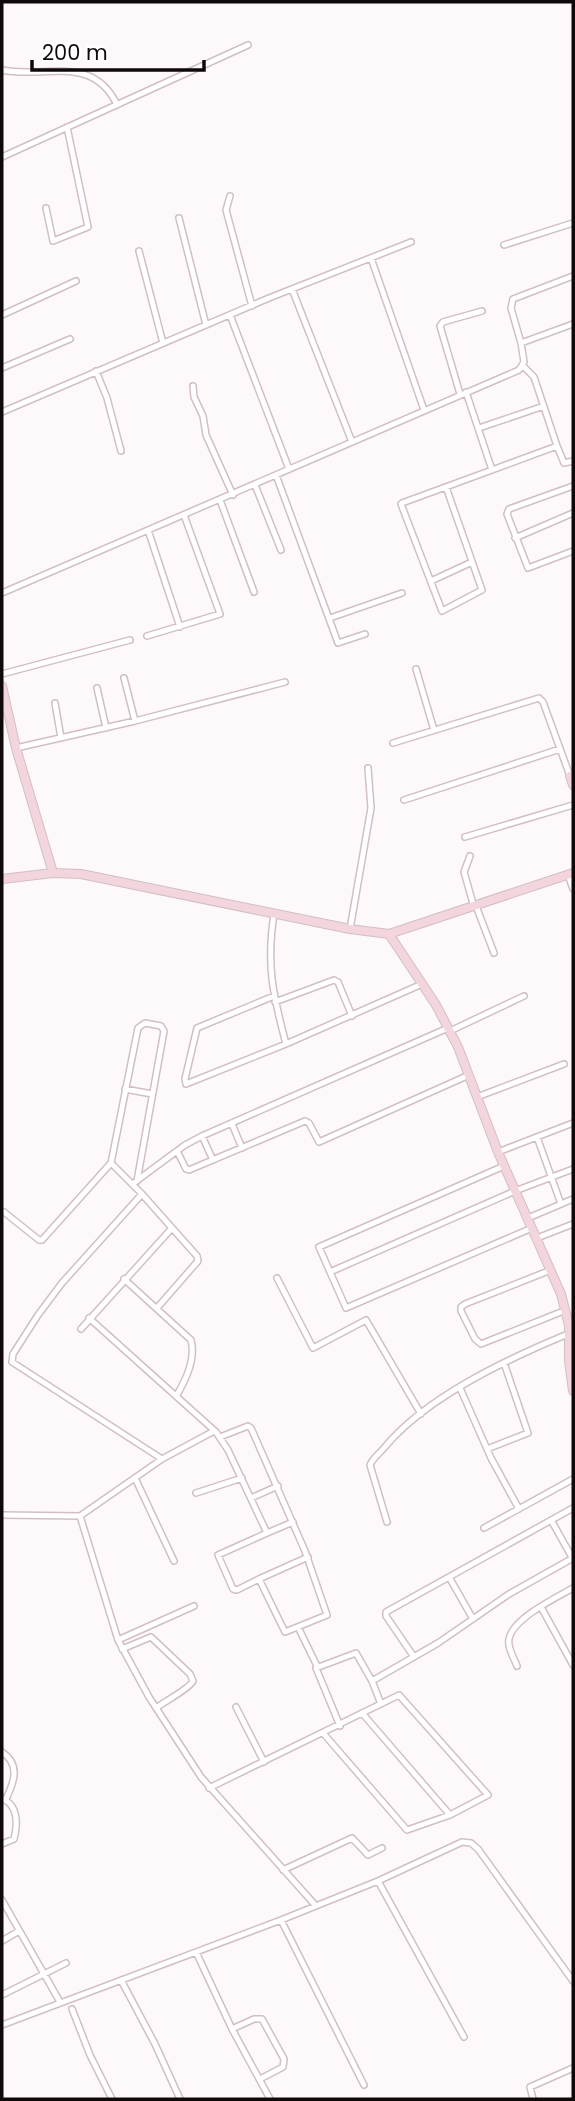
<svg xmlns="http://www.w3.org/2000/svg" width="575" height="2101" viewBox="0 0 575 2101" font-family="Poppins,sans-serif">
<rect width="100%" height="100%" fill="#fdf9fa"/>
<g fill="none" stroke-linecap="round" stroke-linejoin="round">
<defs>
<path id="street" d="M 2,70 C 43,79 93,53 117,105
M 2,157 L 248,45
M 230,196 L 226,210 L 252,306
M 46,208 L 53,241 L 88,227 L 67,127
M 179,218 L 206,325
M 504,245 L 573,223
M 139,251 L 163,343
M 371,258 L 424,410
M 292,289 L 352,442
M 2,315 L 76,281
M 230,315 L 289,469
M 521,343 L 511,308 L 513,299 L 573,276
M 2,368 L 70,339
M 96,371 L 107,398 L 121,451
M 193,386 L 194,397 L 203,416 L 206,435 L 233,495
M 466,392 L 492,470 L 557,446 L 534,377 L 523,366
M 460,394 L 440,326 L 443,322 L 482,311
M 2,412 L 269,298 L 411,242
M 479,428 L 544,406
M 557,446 L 564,463 L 573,461
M 276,475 L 338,643 L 365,634
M 255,485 L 281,550
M 573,486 L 509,509 L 507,514 L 528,568 L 573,551
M 446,487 L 482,590 L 442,611 L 401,504 L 402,503 L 492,470
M 220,500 L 254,592
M 148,530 L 180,627
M 515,538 L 573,513
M 431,581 L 472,562
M 2,593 L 519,370 L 524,362 L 521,343 L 573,324
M 330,618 L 402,593
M 147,636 L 220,614 L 184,515
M 416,669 L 434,730
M 2,674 L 130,640
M 124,678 L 135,721
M 97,688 L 106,728
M 55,703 L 61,738
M 393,743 L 539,698 L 543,702 L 570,776
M 16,748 L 135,721 L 285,682
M 404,800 L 560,749
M 465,837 L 573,805
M 470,856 L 464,872 L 474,907
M 568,875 L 573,889
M 476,906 L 494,953
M 350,929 L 371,808 L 368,768
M 274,996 L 197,1028 L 185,1079 L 186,1084 L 286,1044 C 273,995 266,965 274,914
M 275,1002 L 334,980 L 338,982 L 352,1016
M 450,1031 L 524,996
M 286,1044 L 422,984
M 125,1089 L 152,1094
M 477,1097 L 564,1064
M 232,1124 L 242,1148
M 202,1136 L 213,1160
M 537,1137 L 561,1204
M 177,1151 L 186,1169 L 189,1170 L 305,1121 L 309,1123 L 319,1142 L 469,1075
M 498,1152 L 573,1123
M 504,1166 L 319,1247 L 330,1272 L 515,1191 L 573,1169
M 135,1182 L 185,1145 L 202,1136 L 448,1028
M 142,1194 L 62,1283 L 38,1315 L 13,1354 L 12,1362 L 162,1459
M 4,1212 L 39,1240 L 42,1240 L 111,1163
M 528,1218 L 573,1199
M 537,1238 L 573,1224
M 551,1270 L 465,1304 L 461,1307 L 461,1311 L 475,1339 L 481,1344 L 566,1310
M 330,1272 L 346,1308 L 532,1228
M 277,1278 L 313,1348 L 366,1320 L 421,1414
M 124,1279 L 191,1340 C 196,1359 186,1379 177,1395
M 157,1308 L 198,1261 L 197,1256 L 172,1228
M 89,1318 L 216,1432 L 228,1450 L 267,1533 L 293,1522
M 81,1329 L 172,1228 L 142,1194 L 111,1163 L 138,1028 L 145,1023 L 161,1026 L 164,1031 L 137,1181
M 460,1388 L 491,1458 L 519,1509
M 220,1437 L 248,1426 L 251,1428 L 305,1551 L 327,1615 L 285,1632 L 259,1579 L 237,1590 L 233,1589 L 218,1555 L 267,1533
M 487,1449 L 528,1433 L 504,1363
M 135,1478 L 174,1561
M 196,1493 L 242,1478
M 251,1498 L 278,1486
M 2,1515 L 80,1516 L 162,1459 L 214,1431
M 80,1516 L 118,1640 L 149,1697 L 201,1777 L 316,1906
M 551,1520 L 573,1559
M 387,1522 L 370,1465 C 373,1458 379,1454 384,1448 C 426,1397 507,1359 568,1334
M 484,1528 L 573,1479
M 449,1577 L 473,1619
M 259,1579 L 308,1557
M 541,1607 L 573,1665
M 298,1627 L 317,1666
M 118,1640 L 194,1606
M 122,1649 L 151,1637 L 190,1674 L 193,1681 C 189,1689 165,1701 156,1708
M 414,1657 L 386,1616 L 386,1612 L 573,1508
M 517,1666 C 514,1658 507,1647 509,1639 C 512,1619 557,1597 573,1588
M 381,1704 L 372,1681 L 438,1643 L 509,1594 L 573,1558
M 236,1707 L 264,1762
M 362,1713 L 450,1815
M 340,1726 L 316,1668 L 356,1653 L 372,1681
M 2,1752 C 21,1765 14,1782 6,1799
M 209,1788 L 399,1695 L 488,1795 L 450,1815 L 407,1830 L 323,1733
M 2,1799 C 18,1804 18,1824 14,1839 L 2,1844
M 283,1870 L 352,1838 L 368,1855 L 382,1848
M 378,1881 L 464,2037
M 2,1900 L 60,2002
M 281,1920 L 364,2085
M 2,1941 L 19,1931
M 196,1952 L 232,2029 L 270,2099
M 121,1980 L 155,2044 L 180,2099
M 2,1995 L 66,1963
M 72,2009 L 90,2055 L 112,2099
M 2,2025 L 281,1920 L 378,1881 L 462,1842 L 471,1843 L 478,1849 L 573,1981
M 232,2029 L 254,2019 L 262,2019 L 284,2059 L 283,2067 L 260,2079
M 533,2099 L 530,2087 L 573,2068"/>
<path id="secondary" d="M 2,686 L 16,748 L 53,873
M 573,775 L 570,776 L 573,785
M 2,879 L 53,873 L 81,874 L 350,929 L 389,934 L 573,873
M 389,934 L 436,1005 L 458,1047 L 498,1152 L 561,1294 L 569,1325 L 569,1361 L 573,1391"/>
</defs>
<use href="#street" stroke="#d1bfc2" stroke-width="8"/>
<use href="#secondary" stroke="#d1bfc2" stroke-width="10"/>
<use href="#street" stroke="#fff" stroke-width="5"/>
<use href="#secondary" stroke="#f3d6dd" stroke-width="8"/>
</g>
<rect width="575" height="2101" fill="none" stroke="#0f090a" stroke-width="7"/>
<path d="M32 60v10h172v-10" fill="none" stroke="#0f090a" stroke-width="3.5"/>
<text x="42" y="60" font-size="21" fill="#0f090a" stroke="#ffffff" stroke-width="5" paint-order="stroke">200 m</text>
</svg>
